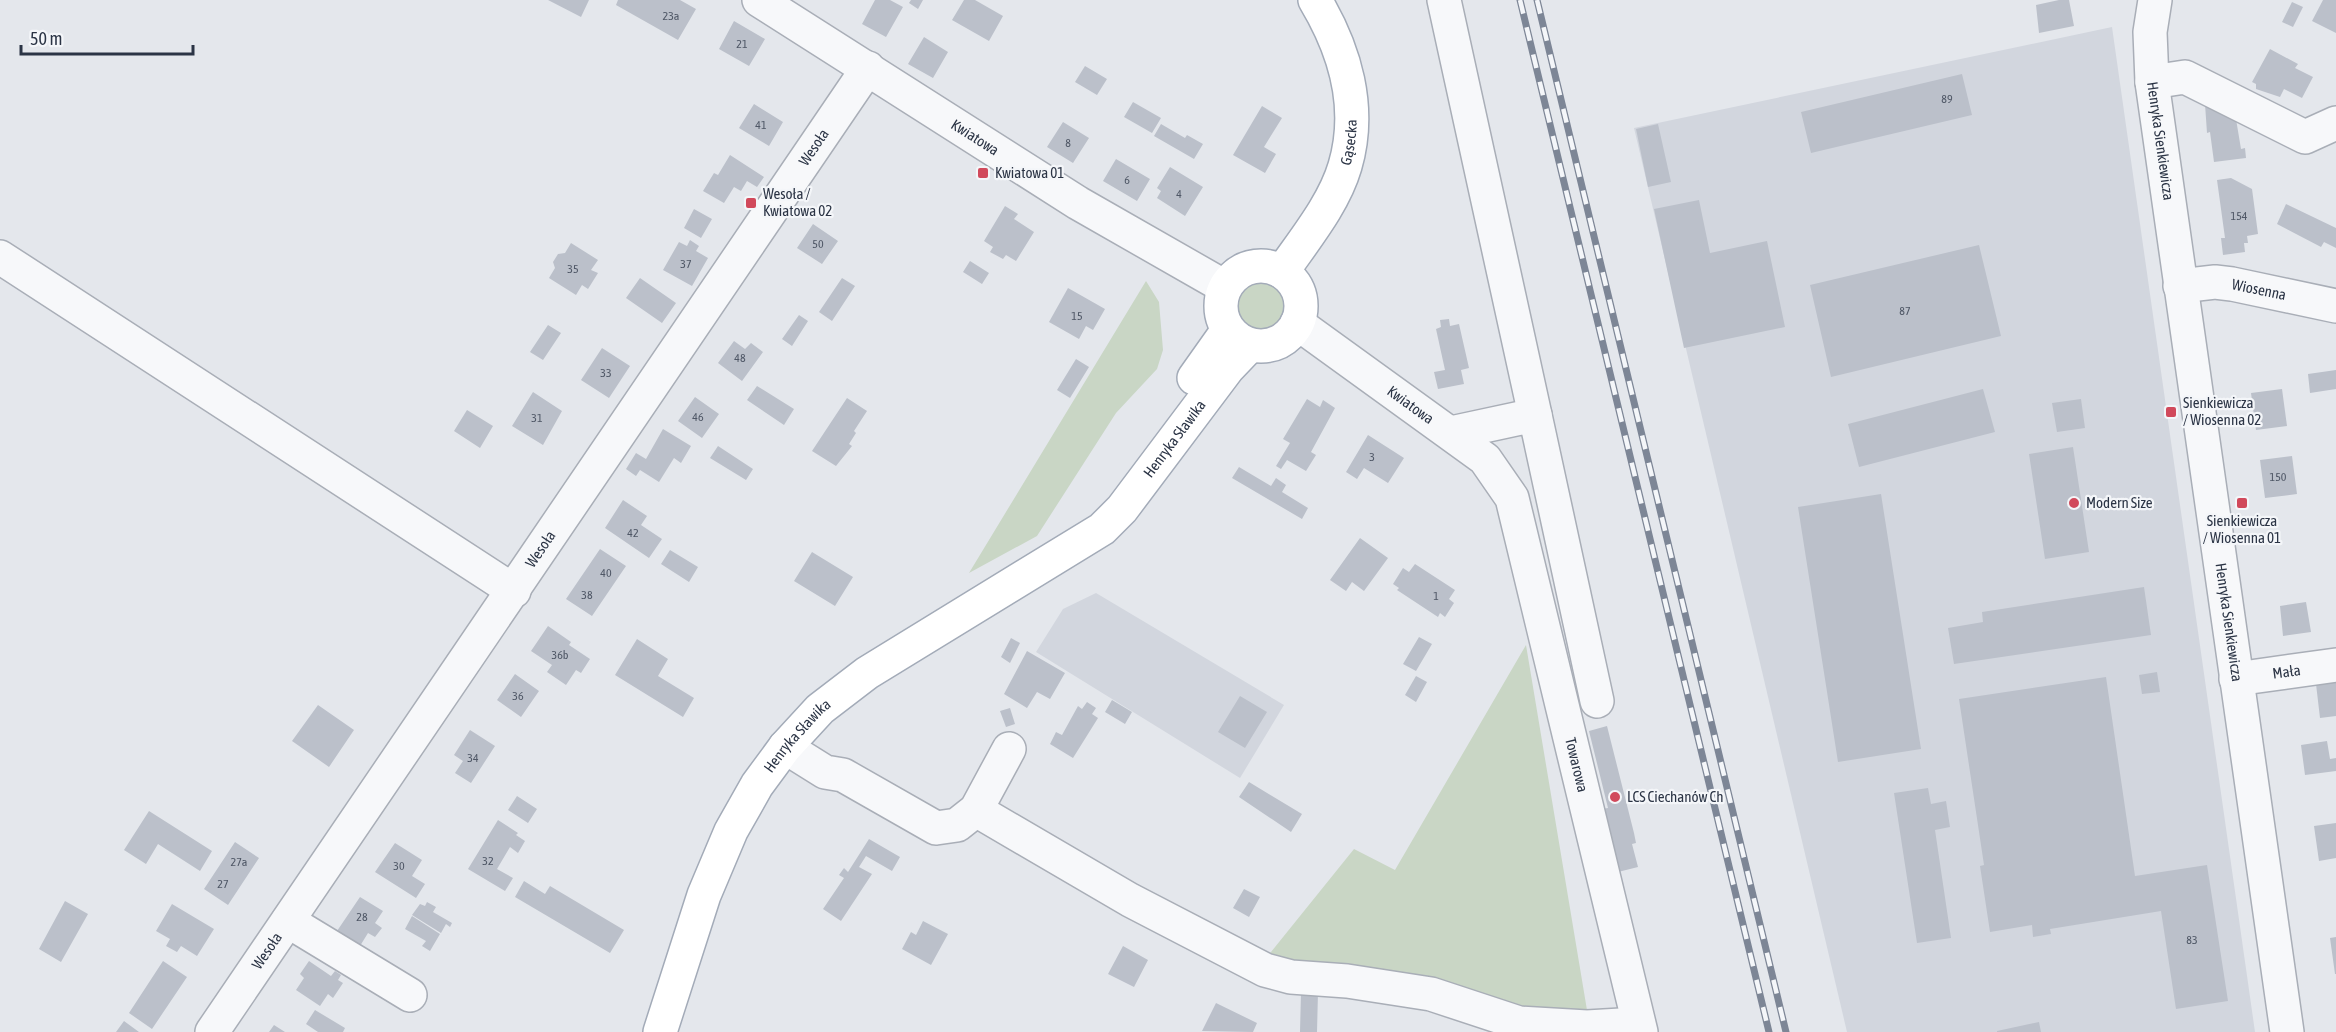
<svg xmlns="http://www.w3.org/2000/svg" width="2336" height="1032" viewBox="0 0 2336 1032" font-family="'Asap Condensed',sans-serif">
<rect width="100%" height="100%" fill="#e4e7ec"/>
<path fill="#d2d6de" d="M 2112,27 L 2255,1032 L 1847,1032 L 1634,128 Z
M 1096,593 L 1284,705 L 1240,778 L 1036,652 L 1063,609 Z"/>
<path fill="#c9d6c5" d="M 1146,281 L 1159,302 L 1163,350 L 1157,369 L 1116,413 L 1037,536 L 969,573 Z
M1237 305a24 24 0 1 1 48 0a24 24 0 1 1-48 0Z
M 1526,645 L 1589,1022 L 1263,962 L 1354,849 L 1395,870 Z"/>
<path fill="#bbc0ca" d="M 548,0 L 589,0 L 581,17 Z
M 618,0 L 680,0 L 696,9 L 678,40 L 616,5 Z
M 875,0 L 890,0 L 903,7 L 886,37 L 862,24 Z
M 911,0 L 923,0 L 918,9 L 909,3 Z
M 964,0 L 975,0 L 1003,16 L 989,41 L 952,20 Z
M 2059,0 L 2069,0 L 2074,26 L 2039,33 L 2036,5 Z
M 2323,0 L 2336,0 L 2336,33 L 2312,21 Z
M 2292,2 L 2303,7 L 2293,27 L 2282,22 Z
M 734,21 L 765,39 L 749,66 L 719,49 Z
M 924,37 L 948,52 L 933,78 L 908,64 Z
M 2270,49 L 2298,64 L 2295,68 L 2313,77 L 2302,98 L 2284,89 L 2280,97 L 2256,89 L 2256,84 L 2252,82 Z
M 1085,66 L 1107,79 L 1097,95 L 1075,82 Z
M 1962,74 L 1972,115 L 1811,153 L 1801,112 Z
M 1133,102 L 1161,118 L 1152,133 L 1124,117 Z
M 754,104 L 783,122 L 769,146 L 739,128 Z
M 2205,104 L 2236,119 L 2241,149 L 2245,148 L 2246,158 L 2214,162 L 2210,132 L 2207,133 Z
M 1262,106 L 1282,118 L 1264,147 L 1276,154 L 1265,173 L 1233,155 Z
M 1063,122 L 1089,138 L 1073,163 L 1047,147 Z
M 1161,124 L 1185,138 L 1187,135 L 1203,144 L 1194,159 L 1154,136 Z
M 1658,124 L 1671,182 L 1648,187 L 1636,129 Z
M 730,155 L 764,177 L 757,187 L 747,181 L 741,191 L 734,187 L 724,203 L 703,191 L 714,173 L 718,175 Z
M 1116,159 L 1150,179 L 1137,201 L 1103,181 Z
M 1170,167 L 1203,187 L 1185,216 L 1157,198 L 1161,191 L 1157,188 Z
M 2231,178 L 2252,189 L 2258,234 L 2247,236 L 2248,243 L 2244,243 L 2245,252 L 2223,255 L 2221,238 L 2225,238 L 2217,180 Z
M 1699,200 L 1710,253 L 1767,241 L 1785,327 L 1684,348 L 1654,209 Z
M 2286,204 L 2336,228 L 2336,248 L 2324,242 L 2321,247 L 2277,224 Z
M 1005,206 L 1018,214 L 1014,219 L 1034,232 L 1016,261 L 1006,255 L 1003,259 L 990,252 L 993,247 L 984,241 Z
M 694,209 L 712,219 L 701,238 L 684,228 Z
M 813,224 L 838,241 L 822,264 L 797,248 Z
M 690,240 L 699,246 L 696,251 L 708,258 L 692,286 L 663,270 L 679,242 L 687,246 Z
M 571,243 L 598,260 L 591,270 L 598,273 L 588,289 L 582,285 L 576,295 L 549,278 L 555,268 L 553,262 L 558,254 L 565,253 Z
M 1979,245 L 2001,336 L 1831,377 L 1810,285 Z
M 970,261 L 989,273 L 982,284 L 963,272 Z
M 640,278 L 676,303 L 662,323 L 626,298 Z
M 842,278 L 855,286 L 832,321 L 819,312 Z
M 1068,288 L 1105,309 L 1093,330 L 1086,326 L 1079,339 L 1049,322 Z
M 799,315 L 808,321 L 792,346 L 782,339 Z
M 1449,319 L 1450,326 L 1459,324 L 1469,368 L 1461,370 L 1464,384 L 1438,389 L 1434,372 L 1445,370 L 1436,329 L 1441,327 L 1440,320 Z
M 548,325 L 561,333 L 543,360 L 530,352 Z
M 734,341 L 745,349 L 751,343 L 763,352 L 742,381 L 718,363 Z
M 602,348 L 630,366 L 609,398 L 581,380 Z
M 1076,359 L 1089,367 L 1070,398 L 1057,390 Z
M 2336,370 L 2336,389 L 2310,393 L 2308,374 Z
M 757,386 L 794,409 L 784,425 L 747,400 Z
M 1983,389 L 1995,432 L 1859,467 L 1848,424 Z
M 2282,389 L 2287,426 L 2256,430 L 2251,393 Z
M 533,392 L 562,411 L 543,445 L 512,426 Z
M 695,397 L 719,414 L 702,438 L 678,421 Z
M 847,398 L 867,411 L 854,431 L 856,433 L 849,444 L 852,446 L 836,466 L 812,451 Z
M 1307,399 L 1320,407 L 1323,400 L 1335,408 L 1311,452 L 1316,455 L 1306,471 L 1287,460 L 1281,469 L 1276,466 L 1290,443 L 1283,439 Z
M 2081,399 L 2085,428 L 2057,432 L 2052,403 Z
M 467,410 L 493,426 L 480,448 L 454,431 Z
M 663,429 L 691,446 L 681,463 L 674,458 L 659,482 L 640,470 L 636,476 L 626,469 L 636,453 L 646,459 Z
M 1368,435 L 1404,458 L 1388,483 L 1364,468 L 1357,479 L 1346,472 Z
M 718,446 L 753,469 L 746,480 L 710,458 Z
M 2073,447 L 2089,552 L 2045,559 L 2029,454 Z
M 2292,456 L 2297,494 L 2265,498 L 2260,460 Z
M 1239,467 L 1271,486 L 1276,478 L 1286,485 L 1282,492 L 1308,508 L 1302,519 L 1232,478 Z
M 1881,494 L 1921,749 L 1838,762 L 1798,507 Z
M 623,500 L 647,516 L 641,525 L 662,539 L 649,558 L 605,528 Z
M 1360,538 L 1388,558 L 1364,591 L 1352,582 L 1346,591 L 1330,580 Z
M 600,549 L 626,566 L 592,616 L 566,599 Z
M 670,550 L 698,567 L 689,582 L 661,564 Z
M 812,552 L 853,577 L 835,606 L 794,581 Z
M 1415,564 L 1455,590 L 1449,599 L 1454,603 L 1445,617 L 1440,613 L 1438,617 L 1397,590 L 1399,588 L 1393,584 L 1403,568 L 1409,572 Z
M 2144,587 L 2151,635 L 1954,664 L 1948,628 L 1983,622 L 1982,612 Z
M 2306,602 L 2311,632 L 2283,636 L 2280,606 Z
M 548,626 L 571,642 L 569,645 L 590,659 L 581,673 L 576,670 L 566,685 L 547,672 L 552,665 L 531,651 Z
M 1419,637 L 1432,644 L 1416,671 L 1403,664 Z
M 1011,638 L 1020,643 L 1010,663 L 1001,657 Z
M 637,639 L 668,659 L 658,676 L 694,698 L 683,717 L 615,675 Z
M 1027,651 L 1065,673 L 1050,699 L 1037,692 L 1027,708 L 1004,694 Z
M 2157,672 L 2160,692 L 2142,694 L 2139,675 Z
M 515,674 L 539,691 L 521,717 L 497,700 Z
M 1416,676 L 1427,682 L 1416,702 L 1405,695 Z
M 2106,677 L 2135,876 L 2207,865 L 2228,1001 L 2176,1009 L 2161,911 L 2050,929 L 2051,934 L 2033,937 L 2032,925 L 1990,932 L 1980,866 L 1984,865 L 1959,699 Z
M 2336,681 L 2336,716 L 2320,718 L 2316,684 Z
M 1240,696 L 1267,712 L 1245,748 L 1218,732 Z
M 1112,700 L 1132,712 L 1125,724 L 1105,712 Z
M 1087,702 L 1096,708 L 1092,714 L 1098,718 L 1073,758 L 1050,744 L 1056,732 L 1062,735 L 1078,706 L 1082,709 Z
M 318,705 L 354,730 L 329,767 L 292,741 Z
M 1010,708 L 1015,724 L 1006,727 L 1000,711 Z
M 1607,726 L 1634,833 L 1636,843 L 1632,844 L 1638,867 L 1618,872 L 1602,809 L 1608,808 L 1589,731 Z
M 470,730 L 495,746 L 471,783 L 455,773 L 463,761 L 454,755 Z
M 2327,741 L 2330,759 L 2336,758 L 2336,771 L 2305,775 L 2301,745 Z
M 1249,782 L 1302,814 L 1291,832 L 1239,797 Z
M 1928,788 L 1931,804 L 1946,801 L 1950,827 L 1935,830 L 1951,938 L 1917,943 L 1894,793 Z
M 517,796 L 537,809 L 528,823 L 508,810 Z
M 149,811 L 212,851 L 200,871 L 158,844 L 146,864 L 124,850 Z
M 498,820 L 518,833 L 516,835 L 525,841 L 518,853 L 510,847 L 497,869 L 513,878 L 505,891 L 468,869 Z
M 2336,823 L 2336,858 L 2319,861 L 2314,826 Z
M 869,839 L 900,857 L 892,871 L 866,856 L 859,867 L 872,874 L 841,921 L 823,909 L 844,878 L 839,875 L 844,868 L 848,872 Z
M 235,842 L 259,858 L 228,905 L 204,889 Z
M 395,843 L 422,860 L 412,876 L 425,884 L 416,898 L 375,872 Z
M 524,881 L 545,894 L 550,886 L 624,930 L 610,953 L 515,897 Z
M 1244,889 L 1260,897 L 1249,917 L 1233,908 Z
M 360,897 L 383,911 L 375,923 L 382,928 L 375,937 L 368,933 L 360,946 L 337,931 Z
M 65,901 L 88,914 L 61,962 L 39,949 Z
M 427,902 L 436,907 L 433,912 L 452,923 L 450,927 L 446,924 L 441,933 L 412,915 L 420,904 L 425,906 Z
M 172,904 L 214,929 L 197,956 L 181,946 L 177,952 L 166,946 L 170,939 L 156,931 Z
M 412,916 L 440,934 L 430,951 L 422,946 L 426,941 L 405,929 Z
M 923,921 L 948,934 L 931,965 L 902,949 L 911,932 L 916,935 Z
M 2336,937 L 2336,974 L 2335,974 L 2330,938 Z
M 1123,946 L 1148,960 L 1134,987 L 1108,974 Z
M 163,961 L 187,977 L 152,1029 L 129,1013 Z
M 309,961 L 331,976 L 335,971 L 341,975 L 338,980 L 343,983 L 333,998 L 328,994 L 320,1006 L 296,990 L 304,978 L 300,974 Z
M 1301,992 L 1318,992 L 1317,1032 L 1300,1032 Z
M 1216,1003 L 1257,1023 L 1253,1032 L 1202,1031 Z
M 315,1010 L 345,1028 L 343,1032 L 318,1032 L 306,1024 Z
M 124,1021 L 139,1032 L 116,1032 Z
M 2039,1022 L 2041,1032 L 1997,1032 L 1997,1031 Z
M 274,1025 L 285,1032 L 269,1032 Z"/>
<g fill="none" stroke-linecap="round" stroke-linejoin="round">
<defs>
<g id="minor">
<path id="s1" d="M 759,0 L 1078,203 L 1225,287"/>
<path d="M 1444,0 L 1535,415"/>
<path id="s2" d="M 2155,0 L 2150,32 L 2152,82 L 2287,1032"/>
<path d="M 2152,82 L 2185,77 L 2305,137 L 2336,123"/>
<path d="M 0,257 L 514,591"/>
<path id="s3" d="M 2180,286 L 2215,282 L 2232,284 L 2336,306"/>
<path id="s4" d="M 1297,323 L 1485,459 L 1512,498 L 1641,1032"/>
<path d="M 1451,433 L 1535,415 L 1597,701"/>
<path id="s5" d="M 2236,679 L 2336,665"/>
<path d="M 785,747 L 825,772 L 843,775 L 936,828 L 957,825 L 976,810 L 1009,749"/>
<path d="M 976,810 L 1130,900 L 1265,970 L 1291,977 L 1347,981 L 1431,994 L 1519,1023 L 1587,1027 L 1638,1024"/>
<path d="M 288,921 L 410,995"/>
<path id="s6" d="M 212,1032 L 868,68"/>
</g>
<g id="major">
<circle cx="1261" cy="306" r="40"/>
<path id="s7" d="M 1282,272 C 1304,240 1334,204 1345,166 C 1362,108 1345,50 1315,0"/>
<path d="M 1194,378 L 1228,330"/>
<path id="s8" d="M 660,1032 L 704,895 L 731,831 L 757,785 L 785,747 L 820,709 L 867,673 L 1102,529 L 1122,509 L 1228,368 L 1250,345"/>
</g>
</defs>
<use href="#minor" stroke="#a9aeb7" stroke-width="36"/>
<use href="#major" stroke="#a3abb8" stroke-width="36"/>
<use href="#minor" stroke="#f7f8fa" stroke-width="33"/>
<use href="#major" stroke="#fff" stroke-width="33"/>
<defs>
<path id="rail" d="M 1520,0 L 1769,1032
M 1537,0 L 1786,1032"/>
</defs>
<use href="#rail" stroke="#7d8696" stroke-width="7"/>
<use href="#rail" stroke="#f4f6f9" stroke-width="4.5" stroke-dasharray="14" stroke-linecap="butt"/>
</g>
<g fill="#d1495b" stroke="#f4f6f9" stroke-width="2">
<rect x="977" y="167" width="12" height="12" rx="3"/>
<rect x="745" y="197" width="12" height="12" rx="3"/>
<rect x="2165" y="406" width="12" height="12" rx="3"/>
<circle cx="2074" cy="503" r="6"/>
<rect x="2236" y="497" width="12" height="12" rx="3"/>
<circle cx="1615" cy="797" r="6"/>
</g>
<g text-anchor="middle" stroke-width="4.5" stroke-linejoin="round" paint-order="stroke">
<g font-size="12" fill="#4f5766">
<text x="671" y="20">23a</text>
<text x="742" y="48">21</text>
<text x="1947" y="103">89</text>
<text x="761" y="129">41</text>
<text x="1068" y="147">8</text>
<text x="1127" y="184">6</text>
<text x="1179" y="198">4</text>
<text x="2239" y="220">154</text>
<text x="818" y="248">50</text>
<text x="686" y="268">37</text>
<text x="573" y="273">35</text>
<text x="1905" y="315">87</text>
<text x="1077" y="320">15</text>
<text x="740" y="362">48</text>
<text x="606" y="377">33</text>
<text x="698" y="421">46</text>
<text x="537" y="422">31</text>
<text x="1372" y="461">3</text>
<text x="2278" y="481">150</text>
<text x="633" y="537">42</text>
<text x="606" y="577">40</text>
<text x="587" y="599">38</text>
<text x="1436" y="600">1</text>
<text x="560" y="659">36b</text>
<text x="518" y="700">36</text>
<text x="473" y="762">34</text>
<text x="488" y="865">32</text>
<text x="239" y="866">27a</text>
<text x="399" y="870">30</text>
<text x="223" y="888">27</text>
<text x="362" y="921">28</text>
<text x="2192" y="944">83</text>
</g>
<g font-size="15" fill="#2b3445" stroke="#f4f6f9">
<text dy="5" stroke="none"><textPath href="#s1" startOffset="256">Kwiatowa</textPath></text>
<text dy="5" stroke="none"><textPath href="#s7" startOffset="148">Gąsecka</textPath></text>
<text dy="5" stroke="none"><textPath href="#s2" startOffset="142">Henryka Sienkiewicza</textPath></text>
<text dy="5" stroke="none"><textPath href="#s6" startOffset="1070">Wesoła</textPath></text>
<text dy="5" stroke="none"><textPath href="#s3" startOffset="80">Wiosenna</textPath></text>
<text dy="5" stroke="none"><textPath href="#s4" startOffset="140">Kwiatowa</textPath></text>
<text dy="5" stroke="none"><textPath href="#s8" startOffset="816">Henryka Sławika</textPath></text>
<text dy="5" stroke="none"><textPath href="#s6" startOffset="584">Wesoła</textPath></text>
<text dy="5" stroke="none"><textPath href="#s2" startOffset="628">Henryka Sienkiewicza</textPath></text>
<text dy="5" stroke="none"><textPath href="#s5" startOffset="51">Mała</textPath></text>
<text dy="5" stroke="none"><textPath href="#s8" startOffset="330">Henryka Sławika</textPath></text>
<text dy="5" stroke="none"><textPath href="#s4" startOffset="554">Towarowa</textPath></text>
<text dy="5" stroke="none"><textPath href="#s6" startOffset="98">Wesoła</textPath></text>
</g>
<g font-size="15" fill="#2b3445" stroke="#f4f6f9" text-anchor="start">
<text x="995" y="178">Kwiatowa 01</text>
<text x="763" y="199">Wesoła /<tspan x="763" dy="17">Kwiatowa 02</tspan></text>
<text x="2183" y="408">Sienkiewicza<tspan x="2183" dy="17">/ Wiosenna 02</tspan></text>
<text x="2086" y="508">Modern Size</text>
<text x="2242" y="526" text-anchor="middle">Sienkiewicza<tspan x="2242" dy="17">/ Wiosenna 01</tspan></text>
<text x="1627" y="802">LCS Ciechanów Ch</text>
</g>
</g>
<path d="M21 45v9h172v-9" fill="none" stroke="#2b3445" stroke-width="3"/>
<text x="30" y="45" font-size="18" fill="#2b3445" stroke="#f4f6f9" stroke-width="4.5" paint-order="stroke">50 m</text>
</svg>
